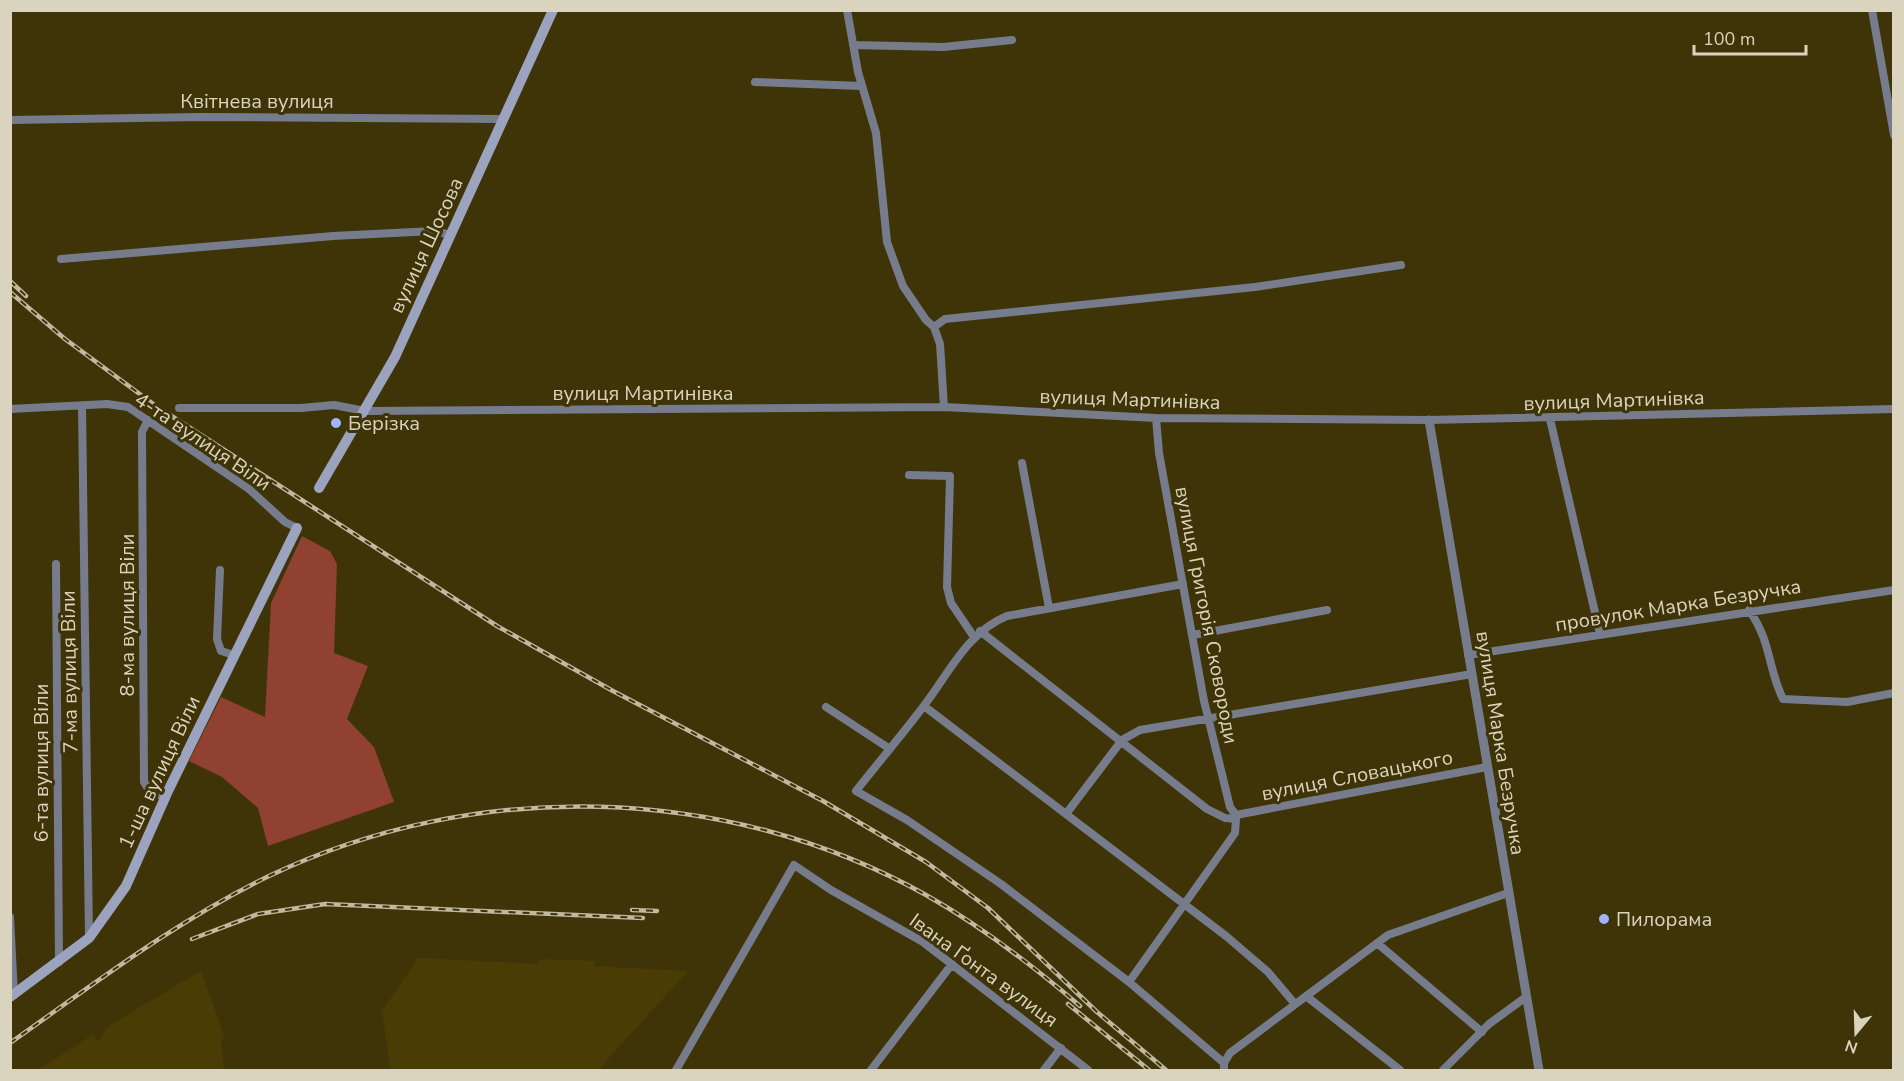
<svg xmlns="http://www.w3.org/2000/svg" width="1904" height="1081" viewBox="0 0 1904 1081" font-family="'Nunito Sans',sans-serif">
<rect width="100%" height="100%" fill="#3f3408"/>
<path fill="#4a3c05" d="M 418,958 L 539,964 L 539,959 L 596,961 L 593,966 L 688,971 L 598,1070 L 394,1070 L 390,1068 L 382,1011 Z
M 201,971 L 224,1035 L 221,1040 L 224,1070 L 38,1070 L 92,1035 L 98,1041 L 110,1025 Z"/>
<path fill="#904131" d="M 302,536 L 330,551 L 337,564 L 334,653 L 368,666 L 347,719 L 374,747 L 394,802 L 268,846 L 258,808 L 222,777 L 189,761 L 221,697 L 265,717 L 271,603 Z"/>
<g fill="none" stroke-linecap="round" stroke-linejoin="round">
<path stroke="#777c8d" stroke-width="8" d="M 847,10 L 858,72 L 876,133 L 887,242 L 903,286 L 926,320 L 934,327 L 940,344 L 944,407
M 1872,10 L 1894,135
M 853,45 L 943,47 L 1012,40
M 755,82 L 861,86
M 10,120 L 200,117 L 504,119
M 61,259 L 333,236 L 434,231 L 451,235
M 934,327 L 945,319 L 1255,287 L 1401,265
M 82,406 L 89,938
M 179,408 L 301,408 L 334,405 L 365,411 L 944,407 L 1156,418 L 1429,420 L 1894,409
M 10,409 L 107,404 L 128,407 L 249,489 L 285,522 L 297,528
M 1156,418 L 1159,453 L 1204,701 L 1230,807 L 1236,815
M 1550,419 L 1600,634
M 148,420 L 142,432 L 144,782 L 151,793 L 166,797
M 1022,463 L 1049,608
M 909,475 L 950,476 L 947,587 L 951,603 L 974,637
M 56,564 L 59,962
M 220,570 L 217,639 L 221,651 L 234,655
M 1183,584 L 1007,616 C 967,632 948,675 923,707 C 901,736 878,763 856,791 L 907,820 L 1001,884 L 1129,982 L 1224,1063
M 1749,610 C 1772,643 1767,666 1783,699 L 1847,702 L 1894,693
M 980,631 L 1207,809 L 1225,818 L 1236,819
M 1193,635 L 1327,610
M 1468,655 L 1894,590
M 924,706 L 1226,936 L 1268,972 L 1295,1004
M 826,707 L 890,749
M 1066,814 L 1122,740 L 1140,730 L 1472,674
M 1236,817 L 1236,815 L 1487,767
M 10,917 L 14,995
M 1377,943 L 1482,1032
M 1129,982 L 1235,833 L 1236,819
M 1306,996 L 1400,1070
M 676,1070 L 794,865 L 831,890 L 923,942 L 1088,1070
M 871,1070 L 952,964
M 1044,1070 L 1061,1048
M 1224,1070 L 1224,1063 L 1230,1053 L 1388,935 L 1508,893
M 1443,1070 L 1489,1024 L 1526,997"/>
<path stroke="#777c8d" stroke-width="9" d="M 1429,420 L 1539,1070"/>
<path stroke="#9ca3bf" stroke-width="10" d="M 319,488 L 395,357 L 553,10
M 10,997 L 89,938 L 126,886 L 168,791 L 297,528"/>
<defs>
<path id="rail" d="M 10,281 L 26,296
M 10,292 L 65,339 L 156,406 L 497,626 L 613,691 L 823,801 L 926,862 L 988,908 L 1097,1012 L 1166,1070
M 632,910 L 657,911
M 192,939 L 258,914 L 325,904 L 643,918
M 1068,1004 L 1149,1070
M 10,1043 C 94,984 176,921 269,876 C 475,778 726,783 926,895 C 981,926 1032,965 1080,1006"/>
</defs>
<use href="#rail" stroke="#c0b9a0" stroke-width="4.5"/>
<use href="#rail" stroke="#3f3408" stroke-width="2" stroke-dasharray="7" stroke-linecap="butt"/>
</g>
<g fill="#a0b3fd" stroke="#3f3408" stroke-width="2">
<circle cx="336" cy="423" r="6"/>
<circle cx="1604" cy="919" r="6"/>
</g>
<g text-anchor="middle" stroke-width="6" stroke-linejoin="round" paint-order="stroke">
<g font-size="20" fill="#dad4be" stroke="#3f3408">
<text x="257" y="108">Квітнева вулиця</text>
<text transform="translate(426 245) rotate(-65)" y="7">вулиця Шосова</text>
<text x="643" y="400">вулиця Мартинівка</text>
<text transform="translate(1130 399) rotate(2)" y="7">вулиця Мартинівка</text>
<text transform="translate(1614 400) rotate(-2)" y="7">вулиця Мартинівка</text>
<text transform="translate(203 441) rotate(34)" y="7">4-та вулиця Віли</text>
<text transform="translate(1678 605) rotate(-9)" y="7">провулок Марка Безручка</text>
<text transform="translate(127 615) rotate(-90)" y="7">8-ма вулиця Віли</text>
<text transform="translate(1207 615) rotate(79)" y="7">вулиця Григорія Сковороди</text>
<text transform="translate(69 672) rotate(-91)" y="7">7-ма вулиця Віли</text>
<text transform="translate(1501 743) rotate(81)" y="7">вулиця Марка Безручка</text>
<text transform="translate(41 763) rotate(-90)" y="7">6-та вулиця Віли</text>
<text transform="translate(159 772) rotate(-65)" y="7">1-ша вулиця Віли</text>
<text transform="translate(1357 775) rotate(-11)" y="7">вулиця Словацького</text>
<text transform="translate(984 970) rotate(36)" y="7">Івана Ґонта вулиця</text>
</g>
<g font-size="20" fill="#dad4be" stroke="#3f3408" text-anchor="start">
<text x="348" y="430">Берізка</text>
<text x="1616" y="926">Пилорама</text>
</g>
</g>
<rect width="1904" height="1081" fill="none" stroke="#dad4be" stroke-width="24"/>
<g transform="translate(1856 1033) rotate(199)" stroke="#3f3408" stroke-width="4.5" paint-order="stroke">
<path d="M0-4.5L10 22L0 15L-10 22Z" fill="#dad4be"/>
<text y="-9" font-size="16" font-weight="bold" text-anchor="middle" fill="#dad4be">N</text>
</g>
<path d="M1694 45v9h112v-9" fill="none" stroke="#dad4be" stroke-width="3"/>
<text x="1703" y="45" font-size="18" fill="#dad4be" stroke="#3f3408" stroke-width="4.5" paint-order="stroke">100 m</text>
</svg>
